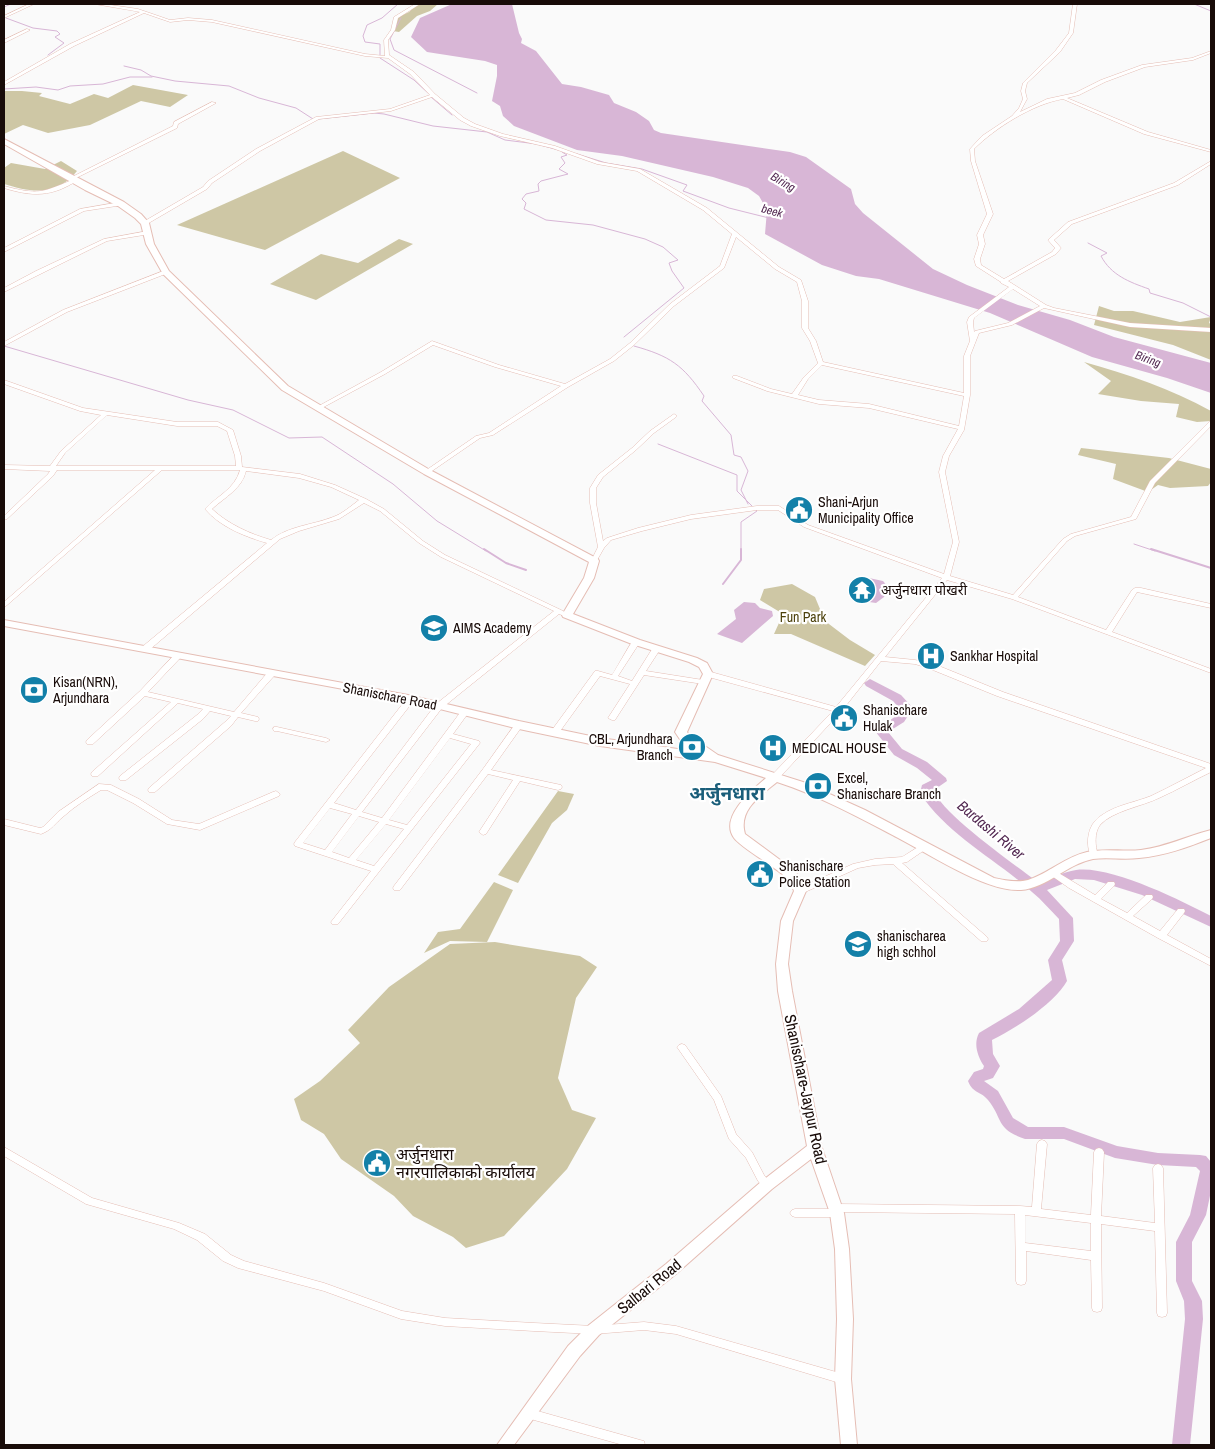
<svg xmlns="http://www.w3.org/2000/svg" width="1215" height="1449" viewBox="0 0 1215 1449" font-family="'Archivo Narrow','Noto Sans Devanagari',sans-serif">
<rect width="100%" height="100%" fill="#fafafa"/>
<path fill="#cec7a5" d="M 417,4 L 438,4 L 430,11 L 417,16 L 399,32 L 393,31 L 394,19 L 409,12 Z
M 133,85 L 188,95 L 170,107 L 141,101 L 90,125 L 48,133 L 23,125 L 4,134 L 4,91 L 22,91 L 42,93 L 39,96 L 70,104 L 94,94 L 108,98 Z
M 343,151 L 400,178 L 265,250 L 177,225 Z
M 61,161 L 77,171 C 57,196 32,193 4,184 L 4,168 L 11,163 L 45,169 Z
M 399,239 L 413,244 L 316,300 L 270,284 L 321,254 L 358,263 Z
M 1099,306 L 1114,311 L 1133,311 L 1180,322 L 1211,317 L 1209,323 L 1211,324 L 1211,360 L 1173,345 L 1094,325 Z
M 1084,362 C 1128,374 1171,389 1211,411 L 1211,421 L 1197,422 L 1176,417 L 1179,404 L 1141,401 L 1098,394 L 1111,381 Z
M 1081,448 L 1169,458 L 1211,469 L 1211,482 L 1208,486 L 1170,488 L 1158,485 L 1148,492 L 1113,479 L 1116,464 L 1078,455 Z
M 792,584 L 815,597 L 825,621 L 850,640 L 875,655 L 865,666 L 791,634 L 774,634 L 783,614 L 760,600 L 764,589 Z
M 558,791 L 574,794 L 567,810 L 552,823 L 518,883 L 498,875 Z
M 494,882 L 513,890 L 487,942 L 450,941 L 424,953 L 438,932 L 460,929 Z
M 495,942 L 580,956 L 597,967 L 576,998 L 558,1078 L 572,1110 L 596,1118 L 567,1169 L 504,1236 L 466,1248 L 453,1237 L 413,1216 L 394,1196 L 341,1159 L 324,1134 L 301,1120 L 294,1099 L 320,1081 L 360,1043 L 348,1030 L 389,987 L 450,944 Z"/>
<path fill="#d8b6d6" d="M 452,4 L 512,4 L 519,33 L 522,39 L 521,43 L 536,51 L 562,84 L 581,87 L 609,95 L 614,103 L 636,112 L 649,121 L 654,130 L 661,133 L 790,152 L 806,157 L 851,189 L 855,204 L 863,213 L 933,269 L 967,285 L 1018,305 L 1070,320 L 1114,337 L 1211,363 L 1211,393 L 1167,378 L 1092,357 L 990,313 L 879,279 L 856,276 L 822,265 L 765,234 L 767,210 L 759,196 L 748,188 L 713,177 L 622,156 L 577,150 L 514,126 L 503,116 L 500,106 L 492,101 L 497,76 L 497,65 L 485,61 L 427,52 L 411,37 L 420,18 Z
M 869,578 L 883,581 L 889,588 L 884,597 L 876,603 L 869,602 L 865,598 L 872,590 L 865,583 Z
M 744,602 L 755,603 L 760,608 L 772,611 L 773,616 L 742,643 L 717,634 L 736,619 L 734,610 Z"/>
<g fill="none" stroke-linecap="round" stroke-linejoin="round">
<path stroke="#d8b6d6" stroke-width="1" d="M 1194,4 L 1211,11
M 4,7 L 11,4
M 6,18 L 33,28 L 57,31 L 60,34 L 55,37 L 64,43 L 48,55
M 401,18 L 390,39 L 394,50 L 477,93
M 380,56 L 380,44 L 365,42 L 363,36 L 367,25 L 382,18 L 398,4
M 380,58 L 414,80 L 429,94
M 124,66 L 141,70 L 151,76 L 175,81 L 229,86 L 259,98 L 296,108 L 313,119
M 4,89 L 36,87 L 58,90 L 70,86 L 103,84 L 130,77 L 152,77
M 431,97 L 452,115
M 318,119 L 374,113 L 384,114 L 433,126 L 487,132 L 505,140 L 537,144 L 562,151
M 562,152 L 567,155 L 561,157 L 565,163 L 559,169 L 568,174 L 541,181 L 538,184 L 539,191 L 526,194 L 522,199 L 526,203 L 524,209 L 546,220 L 593,225 L 645,239 L 663,247 L 678,260 L 669,263 L 672,271 L 684,288 L 624,337
M 577,154 L 606,163 L 642,169 L 687,185 L 683,191 L 729,208 L 769,218
M 1088,243 L 1107,253 L 1101,256 C 1111,275 1129,282 1149,289 L 1150,293 L 1183,303 L 1211,317
M 4,346 L 188,400 L 233,410 L 289,438 L 322,437 L 393,484 L 437,521 L 486,551
M 634,346 C 670,356 683,365 704,396 L 702,401 L 731,435 L 734,455 L 741,457 L 748,471 L 741,490 L 748,504
M 658,444 L 737,475 L 737,491 L 757,511 L 741,522 L 741,551
M 1134,544 L 1155,551"/>
<path stroke="#d8b6d6" stroke-width="2" d="M 484,549 L 506,563 L 526,570
M 1151,549 L 1211,568
M 723,584 L 741,560 L 741,549"/>
<path fill="#d8b6d6" fill-rule="evenodd" d="M 870,679 L 901,695 L 913,708 L 904,722 L 888,732 L 902,749 L 927,762 L 946,778 L 947,781 L 934,790 C 940,813 1017,866 1039,883 C 1051,878 1063,872 1076,870 C 1110,865 1180,900 1211,916 L 1211,927 L 1142,895 L 1094,880 L 1075,879 L 1047,890 L 1073,918 L 1074,941 L 1062,960 L 1067,981 C 1055,1003 1015,1029 992,1040 L 993,1054 L 1000,1066 L 993,1078 L 984,1081 L 998,1091 L 1013,1118 L 1028,1127 L 1064,1127 L 1117,1146 L 1158,1153 L 1200,1155 L 1206,1156 L 1211,1162 L 1211,1191 L 1206,1215 L 1192,1242 L 1192,1281 L 1202,1301 L 1203,1319 L 1190,1445 L 1172,1445 L 1185,1319 L 1184,1301 L 1176,1281 L 1176,1242 L 1190,1215 L 1200,1171 L 1196,1167 L 1158,1165 L 1115,1158 L 1064,1139 L 1025,1139 C 995,1129 1003,1118 988,1100 C 981,1091 973,1094 968,1081 L 974,1072 L 983,1069 L 984,1066 C 978,1057 973,1044 979,1033 L 1019,1009 L 1052,980 L 1048,960 L 1060,941 L 1059,919 C 1050,910 1042,900 1032,892 C 995,858 948,836 920,793 L 922,785 L 932,780 L 917,768 L 894,755 L 875,731 L 896,716 L 900,709 L 893,701 L 866,686 L 864,683 Z"/>
<defs>
<path id="street" d="M 29,4 L 34,4 L 4,18 L 4,16 Z
M 95,4 L 104,4 L 138,9 L 170,20 L 188,18 L 212,20 L 365,54 L 385,56 L 384,40 L 391,30 L 394,17 L 415,4 L 420,4 L 398,18 L 395,30 L 388,40 L 389,55 L 414,72 L 435,94 L 464,118 L 475,124 L 503,134 L 555,146 L 600,162 L 640,169 L 707,208 L 779,267 L 801,280 L 808,301 L 808,328 L 816,341 L 823,362 L 964,393 L 964,356 L 970,341 L 967,322 L 969,317 L 1009,287 L 1001,283 L 1001,282 L 976,266 L 974,259 L 979,244 L 977,235 L 987,214 L 971,161 L 970,149 L 982,136 L 1012,116 L 1019,108 L 1023,99 L 1021,91 L 1023,83 L 1056,50 L 1069,33 L 1073,4 L 1077,4 L 1073,33 L 1060,52 L 1027,83 L 1025,91 L 1027,99 L 1020,112 L 1047,99 L 1075,93 L 1101,80 L 1142,65 L 1192,58 L 1211,51 L 1211,53 L 1193,60 L 1145,67 L 1105,82 L 1079,95 L 1067,98 L 1148,132 L 1211,150 L 1211,152 L 1144,134 L 1063,99 C 1033,104 995,128 974,149 L 975,161 L 993,214 L 983,235 L 985,244 L 980,259 L 981,265 L 1004,279 L 1052,252 L 1055,248 L 1048,240 L 1068,222 L 1174,183 L 1211,161 L 1211,164 L 1178,185 L 1072,224 L 1054,240 L 1061,248 L 1056,254 L 1008,281 L 1046,305 L 1054,308 L 1130,323 L 1211,328 L 1211,332 L 1130,327 L 1044,308 L 1012,325 L 979,333 L 970,356 L 970,395 L 964,430 L 949,456 L 945,472 L 959,542 L 950,576 L 1013,595 L 1063,539 L 1071,534 L 1131,517 L 1150,481 L 1209,422 L 1211,421 L 1211,426 L 1155,483 L 1136,519 L 1075,536 L 1067,541 L 1018,597 L 1106,630 L 1132,590 L 1135,588 L 1141,588 L 1211,604 L 1211,608 L 1137,592 L 1112,632 L 1211,669 L 1211,673 L 1012,599 L 947,580 L 885,657 L 915,660 L 934,664 L 1003,692 L 1211,764 L 1211,772 C 1194,780 1177,790 1159,798 C 1143,806 1112,811 1100,825 C 1094,833 1095,846 1098,855 L 1097,857 L 1091,857 C 1086,846 1087,830 1095,821 C 1109,806 1134,803 1151,796 C 1170,787 1188,777 1206,768 L 997,696 L 928,668 L 915,664 L 881,661 L 841,712 L 778,779 L 772,779 L 771,777 L 772,775 L 833,711 L 705,676 L 704,674 L 705,672 L 711,672 L 836,707 L 942,578 L 804,527 L 778,510 L 757,510 L 691,519 L 642,531 L 611,540 L 604,548 L 596,562 L 592,562 L 591,561 L 598,547 L 590,503 L 590,488 L 598,475 L 632,448 L 650,431 L 674,414 L 677,416 L 676,417 L 654,433 L 636,450 L 603,477 L 596,488 L 596,503 L 603,541 L 607,538 L 638,528 L 691,515 L 757,506 L 779,506 L 808,525 L 944,574 L 953,542 L 939,472 L 943,456 L 958,429 L 869,408 L 819,404 L 767,391 L 733,378 L 733,376 L 737,376 L 771,389 L 792,394 L 804,377 L 818,363 L 810,341 L 802,328 L 802,301 L 797,282 L 775,269 L 736,237 L 724,268 L 674,306 L 634,345 L 614,361 L 568,387 L 493,435 L 480,438 L 429,473 L 425,473 L 425,471 L 476,436 L 489,433 L 561,386 L 495,367 L 433,345 L 385,374 L 320,409 L 316,409 L 315,408 L 381,372 L 432,341 L 499,365 L 565,384 L 610,359 L 630,343 L 670,304 L 720,266 L 732,234 L 703,210 L 637,171 L 597,164 L 552,148 L 500,136 L 471,126 L 460,120 L 432,97 L 391,111 L 319,119 L 260,151 L 212,183 L 207,189 L 147,224 L 143,224 L 143,222 L 203,187 L 208,181 L 256,149 L 316,117 L 390,109 L 430,95 L 410,74 L 388,58 L 365,56 L 212,22 L 188,20 L 170,22 L 144,13 L 74,46 L 4,85 L 4,82 L 70,44 L 140,12 ZM 1013,289 L 1040,306 L 1008,323 L 975,331 L 974,332 L 973,322 L 974,318 ZM 822,365 L 964,396 L 959,426 L 869,404 L 819,400 L 798,395 L 808,379 Z
M 27,29 L 30,30 L 4,43 L 4,40 Z
M 212,102 L 216,103 L 178,124 L 177,128 L 74,179 L 70,178 L 173,126 L 174,122 Z
M 74,179 L 78,180 C 52,197 33,197 4,188 L 4,186 C 38,195 42,193 74,179 Z
M 121,202 L 124,204 L 123,205 L 84,211 L 4,252 L 4,248 L 80,209 Z
M 148,231 L 150,232 L 150,234 L 107,241 L 4,292 L 4,288 L 36,271 L 104,239 Z
M 166,270 L 169,272 L 168,273 L 67,312 L 4,346 L 4,342 L 63,310 Z
M 4,380 L 83,408 L 177,422 L 218,422 L 233,430 L 241,456 L 242,467 L 300,474 L 335,485 L 366,499 L 384,509 L 423,541 L 445,555 L 561,610 L 570,615 L 567,617 L 559,614 L 442,708 L 362,812 L 382,818 L 462,710 L 468,710 L 469,712 L 453,734 L 479,741 L 480,743 L 338,924 L 332,924 L 331,922 L 371,871 L 295,846 L 294,844 L 295,842 L 408,697 L 411,697 L 415,699 L 334,803 L 356,810 L 436,704 L 554,611 L 441,557 L 419,543 L 380,511 L 364,503 L 339,519 L 299,531 L 280,539 L 148,651 L 142,651 L 141,649 L 142,647 L 267,543 C 246,537 220,527 205,509 C 217,496 235,489 240,470 L 162,470 L 6,606 L 4,607 L 4,602 L 155,470 L 57,470 L 53,476 L 7,519 L 4,520 L 4,516 L 48,474 L 50,471 L 4,469 L 4,465 L 50,466 L 61,451 L 101,415 L 80,411 L 4,384 ZM 107,415 L 177,426 L 217,426 L 227,431 L 235,456 L 236,466 L 56,466 L 65,453 ZM 246,471 L 299,478 L 331,487 L 359,500 C 351,506 342,514 333,517 C 313,525 288,526 271,540 C 250,534 228,524 212,509 C 225,497 242,489 246,471 ZM 450,738 L 471,744 L 407,825 L 389,820 ZM 330,808 L 352,814 L 325,850 L 303,843 ZM 359,816 L 379,822 L 349,858 L 332,852 ZM 386,824 L 404,829 L 374,866 L 356,860 Z
M 633,640 L 636,640 L 640,642 L 618,676 L 632,681 L 654,646 L 657,646 L 661,648 L 646,671 L 703,680 L 707,682 L 703,684 L 644,675 L 615,720 L 612,720 L 608,718 L 630,684 L 600,676 L 558,734 L 552,734 L 551,732 L 552,730 L 595,671 L 598,671 L 612,675 Z
M 176,653 L 179,653 L 183,655 L 148,692 L 234,712 L 268,672 L 274,672 L 275,674 L 274,676 L 241,713 L 258,717 L 259,719 L 258,721 L 255,721 L 238,717 L 231,726 L 155,792 L 149,792 L 148,790 L 149,788 L 225,722 L 231,716 L 210,711 L 203,719 L 126,780 L 120,780 L 119,778 L 120,776 L 197,715 L 203,709 L 178,703 L 98,776 L 92,776 L 91,774 L 92,772 L 171,702 L 145,696 L 93,744 L 87,744 L 86,742 L 87,740 L 140,691 Z
M 516,723 L 522,723 L 523,725 L 491,770 L 561,785 L 562,787 L 561,789 L 558,790 L 520,781 L 486,834 L 483,835 L 479,832 L 513,780 L 488,774 L 400,890 L 394,890 L 393,888 L 394,886 L 483,769 Z
M 274,727 L 277,727 L 326,738 L 330,740 L 326,742 L 277,731 L 274,731 L 273,729 Z
M 99,784 L 111,785 L 139,799 L 172,820 L 199,824 L 273,792 L 276,791 L 280,794 L 279,796 L 200,830 L 167,824 L 133,803 L 107,790 L 101,790 C 88,798 75,806 64,816 C 55,823 52,830 41,834 L 4,825 L 4,819 L 40,828 L 43,827 L 58,812 Z
M 923,844 L 926,845 L 927,847 L 926,849 L 907,862 L 902,863 L 987,937 L 988,939 L 987,941 L 981,941 L 893,864 L 875,865 L 858,868 L 803,893 L 797,893 L 796,891 L 797,889 L 853,864 L 875,859 L 902,857 Z
M 1052,869 L 1095,895 L 1108,882 L 1114,882 L 1115,884 L 1114,886 L 1101,899 L 1127,913 L 1146,895 L 1152,895 L 1153,897 L 1152,899 L 1133,916 L 1160,931 L 1178,909 L 1184,909 L 1185,911 L 1184,913 L 1167,935 L 1211,959 L 1211,966 L 1158,938 L 1069,888 L 1049,874 L 1048,872 L 1049,870 Z
M 682,1044 L 685,1045 L 721,1096 L 736,1134 L 752,1152 L 764,1175 L 772,1185 L 770,1188 L 767,1189 L 764,1188 L 758,1181 L 746,1158 L 729,1139 L 714,1100 L 677,1047 L 679,1045 Z
M 1042,1140 L 1045,1141 L 1047,1144 L 1041,1209 L 1091,1215 L 1094,1152 L 1096,1149 L 1099,1148 L 1102,1149 L 1104,1152 L 1101,1216 L 1155,1223 L 1153,1168 L 1155,1165 L 1158,1164 L 1161,1165 L 1163,1168 L 1167,1313 L 1166,1316 L 1162,1317 L 1158,1316 L 1157,1313 L 1155,1231 L 1101,1224 L 1102,1308 L 1101,1311 L 1097,1312 L 1093,1311 L 1092,1308 L 1091,1260 L 1026,1251 L 1026,1281 L 1025,1284 L 1021,1285 L 1017,1284 L 1016,1281 L 1015,1214 L 841,1212 L 840,1216 L 837,1217 L 795,1217 L 792,1216 L 790,1213 L 792,1210 L 795,1209 L 832,1209 L 833,1205 L 836,1204 L 1020,1206 L 1032,1207 L 1037,1144 L 1039,1141 ZM 1025,1215 L 1091,1223 L 1091,1251 L 1025,1243 Z
M 4,1147 L 92,1198 L 179,1223 L 205,1234 L 231,1255 L 244,1261 L 324,1283 L 402,1311 L 445,1318 L 534,1323 L 594,1326 L 644,1322 L 676,1326 L 843,1374 L 847,1376 L 848,1379 L 847,1382 L 843,1384 L 676,1334 L 644,1330 L 594,1334 L 534,1331 L 445,1326 L 401,1319 L 324,1291 L 238,1268 L 223,1261 L 197,1240 L 174,1229 L 86,1204 L 4,1156 Z
M 527,1408 L 640,1440 L 644,1441 L 645,1445 L 623,1445 L 527,1418 L 523,1416 L 522,1413 L 523,1410 Z"/>
<path id="secondary" d="M 4,139 L 124,202 L 141,214 L 149,223 L 154,244 L 169,271 L 288,386 L 430,470 L 598,559 L 599,561 L 594,578 L 573,614 L 640,640 L 697,658 L 707,663 L 713,674 L 687,732 L 689,735 L 718,755 L 803,782 L 865,810 L 994,878 C 1004,880 1017,883 1028,880 C 1049,873 1065,857 1087,852 C 1105,848 1123,852 1141,850 C 1166,847 1187,836 1211,830 L 1211,838 C 1188,847 1164,856 1139,858 C 1123,860 1108,857 1093,859 C 1067,864 1047,888 1021,890 C 986,892 931,855 900,839 C 860,818 820,796 777,782 C 760,796 738,810 745,834 L 795,871 L 804,884 L 806,891 L 793,921 L 788,964 L 792,991 L 822,1148 L 844,1213 L 849,1249 L 853,1319 L 851,1379 L 857,1445 L 841,1445 L 835,1379 L 837,1319 L 835,1249 L 830,1213 L 811,1159 L 772,1189 L 676,1274 L 599,1335 L 580,1356 L 514,1445 L 497,1445 L 568,1346 L 589,1325 L 666,1264 L 762,1181 L 807,1146 L 778,991 L 776,964 L 781,921 L 794,891 C 790,878 781,873 771,866 C 762,859 741,847 734,838 C 719,817 752,790 766,778 L 715,762 L 600,746 L 519,729 L 408,701 L 4,626 L 4,620 L 408,695 L 519,721 L 600,738 L 699,752 L 681,741 L 675,732 L 703,674 L 699,667 L 689,662 L 632,644 L 563,617 L 562,615 L 584,578 L 589,562 L 424,474 L 282,390 L 163,274 L 146,244 L 141,224 L 135,218 L 118,206 L 85,190 L 4,144 Z"/>
</defs>
<use href="#street" stroke="#e5bdb4" stroke-width="1"/>
<use href="#secondary" stroke="#e5bdb4" stroke-width="2"/>
<use href="#street" fill="#fff" fill-rule="evenodd"/>
<use href="#secondary" fill="#fff" fill-rule="evenodd"/>
</g>
<defs>
<symbol id="civic-disc" viewBox="-11 -11 22 22"><circle r="9.5" fill="#1380a8" stroke="#fff"/><path d="M-.6-6.5H3V-4.5H.6V-3L4-1V1h2V6H-6V1h2V-1L-.6-3ZM-1.2 2.5V6h2.4V2.5Z" fill="#fff"/></symbol>
<symbol id="temple-disc" viewBox="-11 -11 22 22"><circle r="9.5" fill="#1380a8" stroke="#fff"/><path d="M0-6L5-2H3V0L6.5 2.5H4V6H1.5V3h-3V6H-4V2.5H-6.5L-3 0V-2H-5Z" fill="#fff"/></symbol>
<symbol id="school-disc" viewBox="-11 -11 22 22"><circle r="9.5" fill="#1380a8" stroke="#fff"/><path d="M0-5L7-2L0 1L-7-2ZM-4 1L0 2.5L4 1V4Q0 6-4 4Z" fill="#fff"/></symbol>
<symbol id="hospital-disc" viewBox="-11 -11 22 22"><circle r="9.5" fill="#1380a8" stroke="#fff"/><path d="M-5-5h3v3.5h4V-5h3V5h-3V1.5h-4V5h-3Z" fill="#fff"/></symbol>
<symbol id="bank-disc" viewBox="-11 -11 22 22"><circle r="9.5" fill="#1380a8" stroke="#fff"/><path d="M-6-4H6V4H-6ZM0-2.3a2.3 2.3 0 1 0 0 4.6a2.3 2.3 0 1 0 0-4.6Z" fill="#fff"/></symbol>
</defs>
<g fill-rule="evenodd">
<use href="#civic-disc" x="783" y="494" width="32" height="32"/>
<use href="#temple-disc" x="846" y="574" width="32" height="32"/>
<use href="#school-disc" x="418" y="612" width="32" height="32"/>
<use href="#hospital-disc" x="915" y="640" width="32" height="32"/>
<use href="#bank-disc" x="18" y="674" width="32" height="32"/>
<use href="#civic-disc" x="828" y="702" width="32" height="32"/>
<use href="#bank-disc" x="676" y="731" width="32" height="32"/>
<use href="#hospital-disc" x="757" y="732" width="32" height="32"/>
<use href="#bank-disc" x="802" y="770" width="32" height="32"/>
<use href="#civic-disc" x="744" y="858" width="32" height="32"/>
<use href="#school-disc" x="842" y="928" width="32" height="32"/>
<use href="#civic-disc" x="361" y="1147" width="32" height="32"/>
</g>
<g text-anchor="middle" stroke-width="4.5" stroke-linejoin="round" paint-order="stroke">
<g font-size="12" font-style="italic" fill="#522851" stroke="#fff">
<text transform="translate(783 182) rotate(31)" y="4">Biring</text>
<text transform="translate(772 211) rotate(15)" y="4">beek</text>
<text transform="translate(1148 359) rotate(20)" y="4">Biring</text>
</g>
<g font-size="14" fill="#180b08" stroke="#fff" text-anchor="start">
<text x="818" y="507">Shani-Arjun<tspan x="818" dy="16">Municipality Office</tspan></text>
<text x="881" y="595">अर्जुनधारा पोखरी</text>
<text x="453" y="633">AIMS Academy</text>
<text x="950" y="661">Sankhar Hospital</text>
<text x="53" y="687">Kisan(NRN),<tspan x="53" dy="16">Arjundhara</tspan></text>
<text x="863" y="715">Shanischare<tspan x="863" dy="16">Hulak</tspan></text>
<text x="673" y="744" text-anchor="end">CBL, Arjundhara<tspan x="673" dy="16">Branch</tspan></text>
<text x="792" y="753">MEDICAL HOUSE</text>
<text x="837" y="783">Excel,<tspan x="837" dy="16">Shanischare Branch</tspan></text>
<text x="779" y="871">Shanischare<tspan x="779" dy="16">Police Station</tspan></text>
<text x="877" y="941">shanischarea<tspan x="877" dy="16">high schhol</tspan></text>
</g>
<g font-size="14" fill="#4c410c" stroke="#fff">
<text x="803" y="622">Fun Park</text>
</g>
<g font-size="14" fill="#180b08" stroke="#fff">
<text transform="translate(390 696) rotate(11)" y="5">Shanischare Road</text>
</g>
<g font-size="15" font-style="italic" fill="#522851" stroke="#fff">
<text transform="translate(991 830) rotate(40)" y="5">Bardashi River</text>
</g>
<g font-size="16" fill="#180b08" stroke="#fff">
<text transform="translate(806 1089) rotate(78)" y="6">Shanischare-Jaypur Road</text>
<text transform="translate(649 1286) rotate(-39)" y="6">Salbari Road</text>
</g>
<g font-size="16" fill="#180b08" stroke="#fff" text-anchor="start">
<text x="396" y="1160">अर्जुनधारा<tspan x="396" dy="18">नगरपालिकाको कार्यालय</tspan></text>
</g>
<g font-size="19" font-weight="bold" fill="#1a5e7a" stroke="#fff">
<text x="727" y="800">अर्जुनधारा</text>
</g>
</g>
<rect width="1215" height="1449" fill="none" stroke="#180b08" stroke-width="10"/>
</svg>
